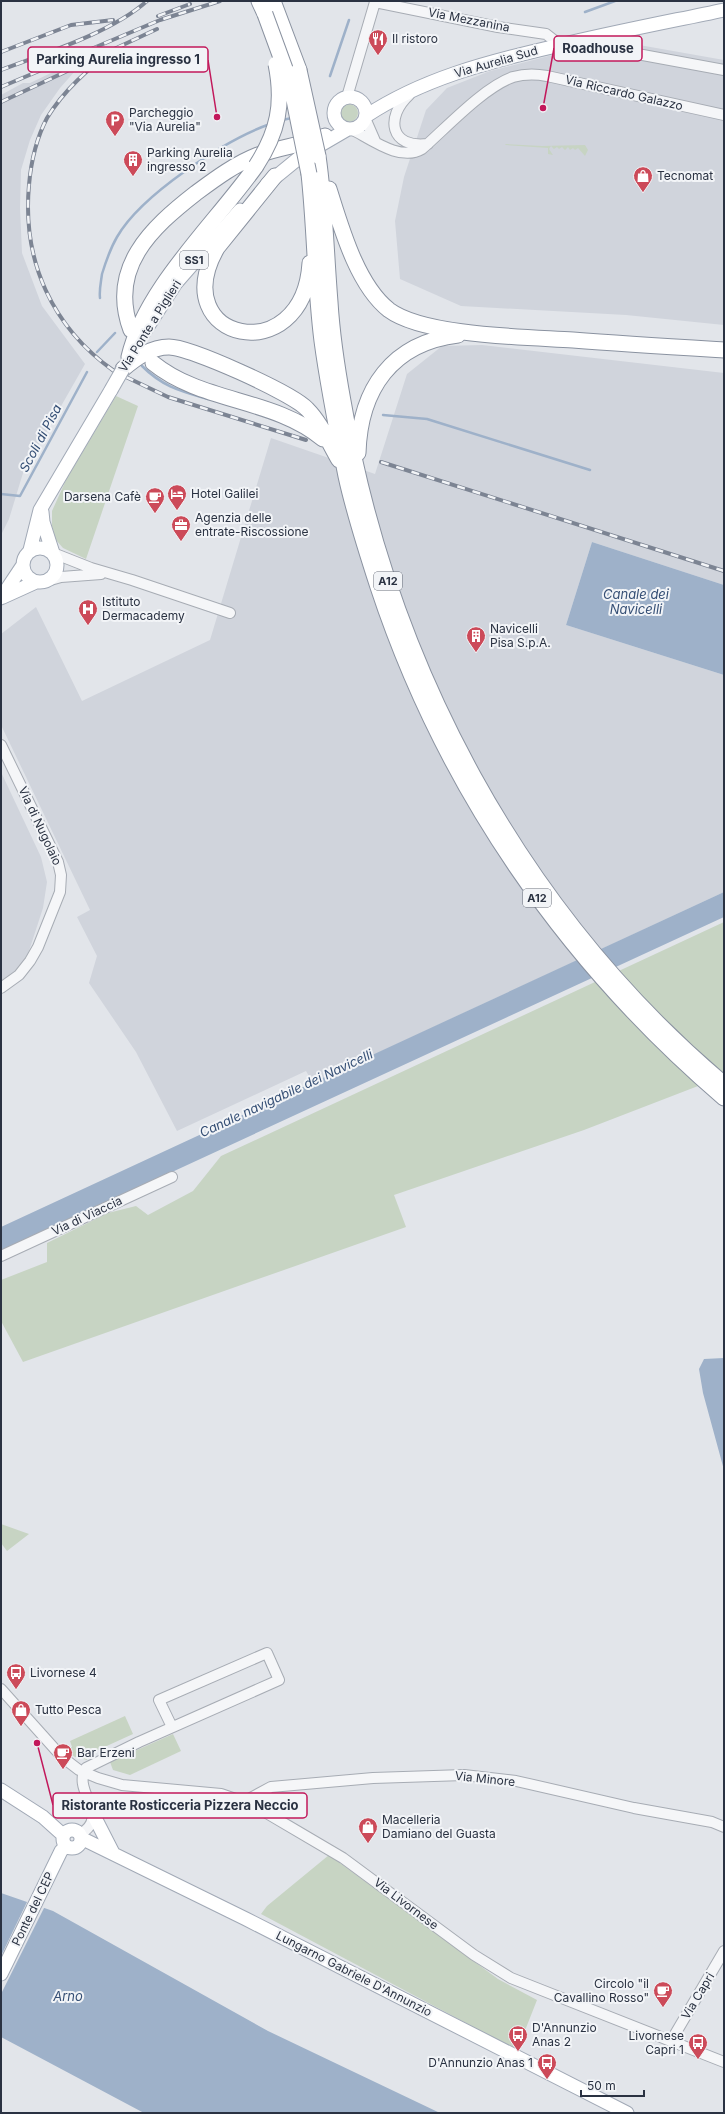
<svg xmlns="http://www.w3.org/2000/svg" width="725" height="2114" viewBox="0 0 725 2114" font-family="Inter,sans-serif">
<rect width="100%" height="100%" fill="#e2e5ea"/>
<path fill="#d0d4dc" d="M 611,40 L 724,60 L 724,325 L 626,315 L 461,306 L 400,279 L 395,221 L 404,177 L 426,110 L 447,88 L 490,71 Z
M 74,62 L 76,70 L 60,88 L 41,115 L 30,140 L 21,170 L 20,208 L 22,253 L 42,306 L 85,364 L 23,473 L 9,519 L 1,535 L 1,95 L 23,83 L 30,83 Z
M 482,345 L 724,373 L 724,585 L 592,542 L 566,625 L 724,675 L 724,892 L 313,1083 L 306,1071 L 177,1131 L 136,1052 L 89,983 L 97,956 L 77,917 L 90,910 L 1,725 L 1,634 L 36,607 L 82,701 L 210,640 L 271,438 L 375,474 L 407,374 L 442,346 Z
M 1,772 L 41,857 L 47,882 L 43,908 L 28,954 L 14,973 L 1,981 Z"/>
<path fill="#c7d4c3" d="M340 113a9 9 0 1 1 18 0a9 9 0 1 1-18 0Z
M 505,144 L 542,146 L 585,145 L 588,150 L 585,156 L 578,148 L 575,150 L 573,148 L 570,150 L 568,147 L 565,150 L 562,147 L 559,149 L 557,147 L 554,149 L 551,146 L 549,149 L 553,155 L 548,154 L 548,148 L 506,145 Z
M 116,396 L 138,406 L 86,559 L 63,548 L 56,540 L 52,526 L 52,511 L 66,480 Z
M 724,922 L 724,1076 L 584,1130 L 394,1195 L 406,1227 L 23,1362 L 1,1321 L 1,1280 L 47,1262 L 47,1243 L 108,1213 L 136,1206 L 148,1215 L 193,1191 L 221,1156 Z
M 1,1524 L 29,1534 L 7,1551 L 1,1543 Z
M 125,1716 L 133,1734 L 87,1755 L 87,1760 L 75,1757 L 66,1751 L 72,1747 L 70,1741 Z
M 173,1734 L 181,1751 L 130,1775 L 113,1770 L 110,1762 Z
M 329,1855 L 498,1979 L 537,2000 L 526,2028 L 515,2049 L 261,1914 L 267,1906 Z"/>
<path fill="#9eb1c9" d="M 592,542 L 724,585 L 724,675 L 566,625 Z
M 724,892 L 724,917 L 1,1251 L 1,1227 Z
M 724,1358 L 724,1470 L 703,1393 L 699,1369 L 704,1359 Z
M 1,1893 L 53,1911 L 268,2031 L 440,2113 L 144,2113 L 1,2037 Z"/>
<path fill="#e2e5ea" d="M 28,1900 L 45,1906 L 1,1994 L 1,1956 Z"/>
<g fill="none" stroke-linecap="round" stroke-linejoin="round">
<path stroke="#9eb1c9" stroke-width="2.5" d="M 585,12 L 615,1
M 330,76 L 349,20
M 282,120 L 292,118
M 100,298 C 99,290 101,282 102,274 C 106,261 110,249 117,237 C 141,195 225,140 270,124
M 97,352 L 115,333
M 142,366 C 163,387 181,391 208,399
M 383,415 L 427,419 L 590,470
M 1,494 L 20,496 L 87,372"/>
<defs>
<path id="minor" d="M 580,39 L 594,46 L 724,70
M 409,95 C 385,117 390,149 428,144
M 347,97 L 375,2 L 498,27 L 546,34 L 560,45
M 365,118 L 375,141
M 351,129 C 371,139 400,162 422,149 C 446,128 484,87 513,77 C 524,74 536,74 547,76 L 724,115
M 53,553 L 91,568 L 132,580 L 230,613
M 47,581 L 61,577 L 101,574
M 1,745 L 58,862 L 61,875 L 60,892 L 38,947 L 30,961 L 19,975 L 1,988
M 1,1256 L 172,1177
M 1,1689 L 62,1757 L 79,1770 L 98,1778 L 122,1785 L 221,1794 L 253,1805 L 343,1858 L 474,1955 L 511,1978 L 724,2062
M 245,1801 L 271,1787 L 373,1778 L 464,1775 L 516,1781 L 634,1808 L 712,1822 L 724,1827
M 80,1834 C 112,1816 71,1791 86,1768 L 139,1742 L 279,1680 L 267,1653 L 159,1700 L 172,1727
M 671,2041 L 724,1951"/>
<path id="major" d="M334 113a16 16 0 1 1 32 0a16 16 0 1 1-32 0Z
M 366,116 C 422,79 487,62 552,47 C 609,33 667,22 724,10
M 267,184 L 300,157 L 348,129
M 143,334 L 176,283 L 240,210
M 42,512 L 43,522 L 53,553
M23 565a17 17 0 1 1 34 0a17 17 0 1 1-34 0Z
M 30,550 L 40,510 L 111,390
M 3,597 L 36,582
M 1,598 L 23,565
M 1,1790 L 43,1817 L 63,1835
M 91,1810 L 113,1853
M63 1839a9 9 0 1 1 18 0a9 9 0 1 1-18 0Z
M 81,1838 L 246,1919 L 627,2113
M 1,1974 L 61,1851 L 66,1846"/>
<path id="highway" d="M 259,1 L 265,14
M 273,1 L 299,70
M 318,156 C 325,204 326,253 330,302 C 332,335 337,368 343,401 C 388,664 519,911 724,1084
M 309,174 C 315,229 315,286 322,341 C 328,386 337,431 346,476 C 354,513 366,550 378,587 C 444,787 564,961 724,1098
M 275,176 L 217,248 C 164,341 303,372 310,263
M 329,189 C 341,227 357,285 389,310 C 424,336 527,337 573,340 C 623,344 674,347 724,350
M 131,330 C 108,268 151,228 196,193 C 215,179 235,164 258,155 C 280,147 303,145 325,136
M 129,357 C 145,288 215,224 256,166
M 153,363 C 202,403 274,398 323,439
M 123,369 C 136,358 151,347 169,347 C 190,347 292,393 307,409 C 321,423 329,443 339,460
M 358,453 C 360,389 392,343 458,335"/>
</defs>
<use href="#minor" stroke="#a7acb4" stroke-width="12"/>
<use href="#major" stroke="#a1a9b6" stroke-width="15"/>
<use href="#highway" stroke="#8a92a0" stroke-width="17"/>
<use href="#minor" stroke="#f5f6f8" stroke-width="10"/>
<use href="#major" stroke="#fff" stroke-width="13"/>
<use href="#highway" stroke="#fff" stroke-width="15"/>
<defs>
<path id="rail" d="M 158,16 L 190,4
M 1,52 L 71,25 L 113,20
M 1,70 C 46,53 111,33 147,1
M 1,87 L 160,20 L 220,1
M 1,102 L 157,29
M 114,371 C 52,327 22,261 29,185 C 31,162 36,139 47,118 C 64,90 88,69 115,49
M 126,377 L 168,397 L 306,440
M 381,462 L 724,571"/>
</defs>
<use href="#rail" stroke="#7c8493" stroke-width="4"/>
<use href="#rail" stroke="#f2f4f7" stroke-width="2.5" stroke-dasharray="8" stroke-linecap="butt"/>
<defs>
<path id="major-bridge" d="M 111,390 L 123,369"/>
<path id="highway-bridge" d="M 265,14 L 291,85 L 309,174
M 299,70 L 318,156
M 256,166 C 278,132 284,104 276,64"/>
</defs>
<use href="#major-bridge" stroke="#a1a9b6" stroke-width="15" stroke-linecap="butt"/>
<use href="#highway-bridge" stroke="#8a92a0" stroke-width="17" stroke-linecap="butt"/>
<use href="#major-bridge" stroke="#fff" stroke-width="13"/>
<use href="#highway-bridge" stroke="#fff" stroke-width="15"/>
</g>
<defs>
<symbol id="restaurant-pin" viewBox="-11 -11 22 30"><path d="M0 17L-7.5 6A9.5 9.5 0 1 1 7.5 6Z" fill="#cc4a59" stroke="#f2f4f7"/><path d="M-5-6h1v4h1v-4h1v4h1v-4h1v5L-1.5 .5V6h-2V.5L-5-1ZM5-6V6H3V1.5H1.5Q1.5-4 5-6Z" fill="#fff"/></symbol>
<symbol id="parking-pin" viewBox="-11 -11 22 30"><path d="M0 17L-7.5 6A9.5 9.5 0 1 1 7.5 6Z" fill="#cc4a59" stroke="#f2f4f7"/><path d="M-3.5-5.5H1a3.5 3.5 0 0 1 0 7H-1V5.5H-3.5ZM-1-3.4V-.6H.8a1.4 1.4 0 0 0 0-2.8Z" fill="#fff"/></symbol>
<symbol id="building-pin" viewBox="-11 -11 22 30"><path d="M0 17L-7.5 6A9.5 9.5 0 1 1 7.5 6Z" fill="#cc4a59" stroke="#f2f4f7"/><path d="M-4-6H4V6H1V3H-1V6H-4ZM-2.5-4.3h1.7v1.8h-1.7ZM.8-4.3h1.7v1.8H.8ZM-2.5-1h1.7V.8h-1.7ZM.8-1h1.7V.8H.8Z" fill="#fff"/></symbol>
<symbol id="shop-pin" viewBox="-11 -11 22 30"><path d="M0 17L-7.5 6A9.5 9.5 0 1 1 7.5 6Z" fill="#cc4a59" stroke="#f2f4f7"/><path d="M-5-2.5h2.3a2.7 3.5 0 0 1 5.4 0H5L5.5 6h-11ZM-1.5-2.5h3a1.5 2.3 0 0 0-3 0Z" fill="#fff"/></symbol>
<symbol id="hotel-pin" viewBox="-11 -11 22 30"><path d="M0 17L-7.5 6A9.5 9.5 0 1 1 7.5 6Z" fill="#cc4a59" stroke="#f2f4f7"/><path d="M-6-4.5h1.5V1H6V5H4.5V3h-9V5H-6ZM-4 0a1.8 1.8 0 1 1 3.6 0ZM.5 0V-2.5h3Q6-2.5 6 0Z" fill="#fff"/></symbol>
<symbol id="cafe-pin" viewBox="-11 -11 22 30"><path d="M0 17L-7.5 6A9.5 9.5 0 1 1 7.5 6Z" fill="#cc4a59" stroke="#f2f4f7"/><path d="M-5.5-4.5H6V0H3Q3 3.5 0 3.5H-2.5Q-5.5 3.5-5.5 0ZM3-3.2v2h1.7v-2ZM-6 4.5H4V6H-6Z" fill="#fff"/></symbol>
<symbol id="office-pin" viewBox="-11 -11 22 30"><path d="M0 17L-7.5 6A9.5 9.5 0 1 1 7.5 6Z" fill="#cc4a59" stroke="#f2f4f7"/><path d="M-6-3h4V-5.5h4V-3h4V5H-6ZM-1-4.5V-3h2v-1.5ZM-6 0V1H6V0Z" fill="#fff"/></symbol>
<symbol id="hospital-pin" viewBox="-11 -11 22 30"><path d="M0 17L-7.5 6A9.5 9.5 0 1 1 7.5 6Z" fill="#cc4a59" stroke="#f2f4f7"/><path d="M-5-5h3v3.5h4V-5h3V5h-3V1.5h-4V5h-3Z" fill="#fff"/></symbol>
<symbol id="bus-pin" viewBox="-11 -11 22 30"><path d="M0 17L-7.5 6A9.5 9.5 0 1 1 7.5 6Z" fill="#cc4a59" stroke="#f2f4f7"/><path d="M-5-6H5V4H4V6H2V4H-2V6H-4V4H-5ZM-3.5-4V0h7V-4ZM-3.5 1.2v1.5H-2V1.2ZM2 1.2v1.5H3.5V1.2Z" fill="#fff"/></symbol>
</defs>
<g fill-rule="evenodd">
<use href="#restaurant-pin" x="367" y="28" width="22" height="30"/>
<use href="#parking-pin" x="104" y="109" width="22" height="30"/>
<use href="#building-pin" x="122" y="149" width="22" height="30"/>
<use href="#shop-pin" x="632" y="165" width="22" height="30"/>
<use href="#hotel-pin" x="166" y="483" width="22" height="30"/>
<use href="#cafe-pin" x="144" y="486" width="22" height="30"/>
<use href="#office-pin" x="170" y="514" width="22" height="30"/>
<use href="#hospital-pin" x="77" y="598" width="22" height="30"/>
<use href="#building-pin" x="465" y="625" width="22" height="30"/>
<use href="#bus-pin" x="5" y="1662" width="22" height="30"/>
<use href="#shop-pin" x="10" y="1699" width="22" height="30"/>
<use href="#cafe-pin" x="52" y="1742" width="22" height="30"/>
<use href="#shop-pin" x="357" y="1816" width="22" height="30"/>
<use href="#cafe-pin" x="652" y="1980" width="22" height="30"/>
<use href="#bus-pin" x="507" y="2024" width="22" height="30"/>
<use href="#bus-pin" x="687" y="2032" width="22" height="30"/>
<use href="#bus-pin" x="536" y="2052" width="22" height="30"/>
</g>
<g text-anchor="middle" stroke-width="4" stroke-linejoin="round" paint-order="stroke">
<g fill="#f2f4f7" stroke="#666c78" stroke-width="1">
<rect x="180" y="251" width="28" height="18" rx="3"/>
<rect x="374" y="572" width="28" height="18" rx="3"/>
<rect x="523" y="889" width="28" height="18" rx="3"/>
</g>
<g font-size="11" font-weight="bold" fill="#2a3242">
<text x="194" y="264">SS1</text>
<text x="388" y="585">A12</text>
<text x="537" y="902">A12</text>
</g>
<g font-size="12" fill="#2a3242" stroke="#f2f4f7">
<text transform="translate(469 20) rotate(11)" y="4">Via Mezzanina</text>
<text transform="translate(496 62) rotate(-16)" y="4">Via Aurelia Sud</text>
<text transform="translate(624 93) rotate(13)" y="4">Via Riccardo Galazzo</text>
<text transform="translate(150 326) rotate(-58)" y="4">Via Ponte a Piglieri</text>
<text transform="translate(40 826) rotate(65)" y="4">Via di Nugolaio</text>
<text transform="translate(87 1216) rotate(-25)" y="4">Via di Viaccia</text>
<text transform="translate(485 1779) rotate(6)" y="4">Via Minore</text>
<text transform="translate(406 1904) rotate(37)" y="4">Via Livornese</text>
<text transform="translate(33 1909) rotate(-64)" y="4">Ponte del CEP</text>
<text transform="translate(354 1974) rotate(27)" y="4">Lungarno Gabriele D'Annunzio</text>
<text transform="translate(698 1996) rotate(-59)" y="4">Via Capri</text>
</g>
<g font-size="12" fill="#2a3242" stroke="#f2f4f7" text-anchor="start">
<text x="392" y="43">Il ristoro</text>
<text x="129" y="117">Parcheggio<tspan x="129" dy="14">"Via Aurelia"</tspan></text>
<text x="147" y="157">Parking Aurelia<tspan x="147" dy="14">ingresso 2</tspan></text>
<text x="657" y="180">Tecnomat</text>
<text x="191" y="498">Hotel Galilei</text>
<text x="141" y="501" text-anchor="end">Darsena Cafè</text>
<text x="195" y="522">Agenzia delle<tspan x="195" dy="14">entrate-Riscossione</tspan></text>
<text x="102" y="606">Istituto<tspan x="102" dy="14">Dermacademy</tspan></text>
<text x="490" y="633">Navicelli<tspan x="490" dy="14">Pisa S.p.A.</tspan></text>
<text x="30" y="1677">Livornese 4</text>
<text x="35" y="1714">Tutto Pesca</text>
<text x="77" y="1757">Bar Erzeni</text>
<text x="382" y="1824">Macelleria<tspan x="382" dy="14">Damiano del Guasta</tspan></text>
<text x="649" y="1988" text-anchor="end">Circolo "il<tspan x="649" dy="14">Cavallino Rosso"</tspan></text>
<text x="532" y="2032">D'Annunzio<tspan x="532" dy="14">Anas 2</tspan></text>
<text x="684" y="2040" text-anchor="end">Livornese<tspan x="684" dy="14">Capri 1</tspan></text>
<text x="533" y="2067" text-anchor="end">D'Annunzio Anas 1</text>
</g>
<g font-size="13" font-style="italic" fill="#354f75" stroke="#f2f4f7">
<text transform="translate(40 438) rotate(-62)" y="5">Scoli di Pisa</text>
<text x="636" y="599">Canale dei<tspan x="636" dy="15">Navicelli</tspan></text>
<text transform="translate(286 1093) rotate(-25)" y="5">Canale navigabile dei Navicelli</text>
<text x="68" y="2001">Arno</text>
</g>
</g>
<path fill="none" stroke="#c2185b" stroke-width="1.5" d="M543 108L554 48M217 117L208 60M37 1743L53 1805"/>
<g fill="#c2185b" stroke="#f2f4f7" stroke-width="1.5">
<circle cx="543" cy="108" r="4"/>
<circle cx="217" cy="117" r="4"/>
<circle cx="37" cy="1743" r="4"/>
</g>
<g fill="#f2f4f7" stroke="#c2185b" stroke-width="1.5">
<rect x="554" y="36" width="88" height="25" rx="4"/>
<rect x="28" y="47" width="180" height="25" rx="4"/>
<rect x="53" y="1793" width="254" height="25" rx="4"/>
</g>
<g font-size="13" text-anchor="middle" font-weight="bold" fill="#2a3242">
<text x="598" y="53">Roadhouse</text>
<text x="118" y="64">Parking Aurelia ingresso 1</text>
<text x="180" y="1810">Ristorante Rosticceria Pizzera Neccio</text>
</g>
<rect width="725" height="2114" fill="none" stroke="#2a3242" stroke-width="4"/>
<path d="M581 2090v6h63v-6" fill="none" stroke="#2a3242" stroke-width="2"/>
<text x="587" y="2090" font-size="12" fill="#2a3242" stroke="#f2f4f7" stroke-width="3" paint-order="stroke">50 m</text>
</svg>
